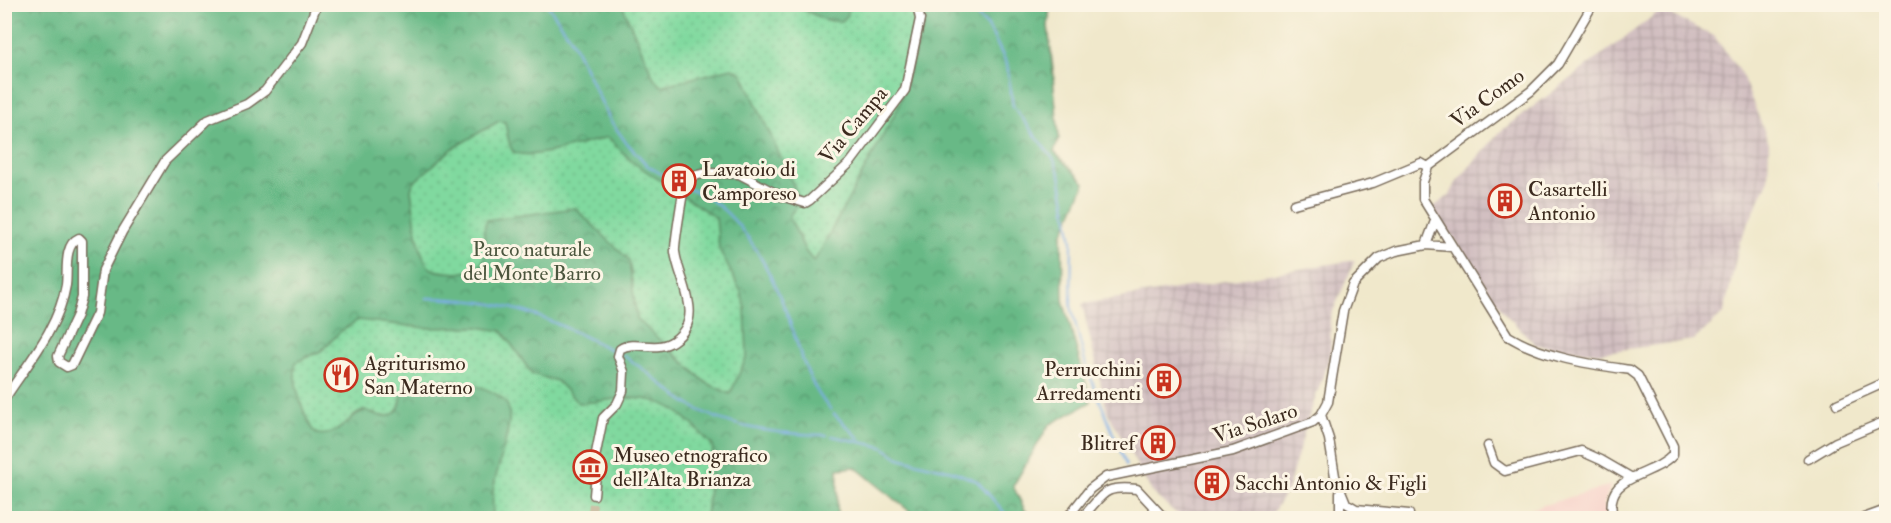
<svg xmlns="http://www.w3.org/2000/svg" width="1891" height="523" viewBox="0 0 1891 523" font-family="'IM FELL Double Pica',serif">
<defs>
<pattern id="industrial-grid" width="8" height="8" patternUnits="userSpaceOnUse" patternTransform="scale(1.5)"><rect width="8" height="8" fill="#d2bfc1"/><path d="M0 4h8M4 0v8" fill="none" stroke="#b5a4a5"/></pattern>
<pattern id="grass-dots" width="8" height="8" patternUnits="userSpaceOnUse" patternTransform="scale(1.5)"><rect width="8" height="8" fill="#80d99f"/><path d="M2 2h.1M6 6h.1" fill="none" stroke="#70ba88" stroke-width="1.8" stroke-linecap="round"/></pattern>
<pattern id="forest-crowns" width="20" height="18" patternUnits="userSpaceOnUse" patternTransform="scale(1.5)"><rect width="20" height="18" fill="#68b986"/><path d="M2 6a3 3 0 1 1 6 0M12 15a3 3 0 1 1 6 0" fill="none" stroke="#57976d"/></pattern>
</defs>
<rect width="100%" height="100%" fill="#fcf5e5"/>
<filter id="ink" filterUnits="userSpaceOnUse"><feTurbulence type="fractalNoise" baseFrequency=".0167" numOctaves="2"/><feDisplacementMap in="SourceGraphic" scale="12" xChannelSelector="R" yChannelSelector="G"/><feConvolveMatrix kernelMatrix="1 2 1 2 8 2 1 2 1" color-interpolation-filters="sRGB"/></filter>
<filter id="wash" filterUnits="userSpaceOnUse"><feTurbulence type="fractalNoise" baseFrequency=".008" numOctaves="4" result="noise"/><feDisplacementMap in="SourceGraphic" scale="24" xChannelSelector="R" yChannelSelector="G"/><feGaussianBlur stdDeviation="1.35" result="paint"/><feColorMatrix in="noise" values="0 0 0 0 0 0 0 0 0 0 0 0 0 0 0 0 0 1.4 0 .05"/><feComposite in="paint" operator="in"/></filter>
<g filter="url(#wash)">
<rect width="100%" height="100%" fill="#f0e8cb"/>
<path fill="#f7d1c9" d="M 1611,485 L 1604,504 L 1608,518 L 1501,518 Z"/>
<path fill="url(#industrial-grid)" d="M 1661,10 L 1714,36 L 1742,75 L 1769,143 L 1768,181 L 1740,241 L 1724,313 L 1694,340 L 1598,353 L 1536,345 L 1506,315 L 1432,208 L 1450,195 L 1457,181 L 1501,131 Z
M 1355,260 L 1330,318 L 1331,354 L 1310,413 L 1287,491 L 1269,518 L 1182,518 L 1153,494 L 1107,411 L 1082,304 Z"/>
<path fill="url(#grass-dots)" stroke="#5e825e" stroke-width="1.5" d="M 4,5 L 1050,5 L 1048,26 L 1054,78 L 825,420 L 837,518 L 5,518 Z"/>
<path fill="url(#forest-crowns)" stroke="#527252" stroke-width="1.5" fill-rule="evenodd" d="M 4,5 L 622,5 L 654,78 L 661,86 L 732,68 L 742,73 L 798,195 L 800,202 L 789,216 L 806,252 L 814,262 L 898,108 L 926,18 L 923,5 L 1050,5 L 1048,26 L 1059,138 L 1054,152 L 1085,183 L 1062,235 L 1063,300 L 1091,402 L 1049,425 L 1013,486 L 1025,510 L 1034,518 L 918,518 L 855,467 L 838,469 L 837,518 L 706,518 L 713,446 C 685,417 670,396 625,398 C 610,399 594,403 578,403 L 557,381 L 532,374 L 502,331 L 477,327 L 426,328 L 358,320 L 340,332 L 321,351 L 296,362 C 291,380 303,412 312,429 L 317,434 C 341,438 346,416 365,410 C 372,413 384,419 391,415 C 406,409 397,389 411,382 C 430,373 505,384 509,410 C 512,429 496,470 493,491 C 492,500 493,510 493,518 L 5,518 ZM 499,121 L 505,122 C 507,130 508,143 512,150 C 522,164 592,141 608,137 L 631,161 L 716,218 L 719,249 L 741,292 L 745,307 L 747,356 L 730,394 L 705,382 L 637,319 L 629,260 L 575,208 L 487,220 C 479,233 491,253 481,264 C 475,270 462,273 455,273 C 448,272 438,272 432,269 C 417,261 414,207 411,190 L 413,183 L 453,148 Z
M 794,5 L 847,5 L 848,15 L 842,21 L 827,21 Z"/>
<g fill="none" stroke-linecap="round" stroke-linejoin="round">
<path stroke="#7dade7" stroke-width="2" d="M 547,4 L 570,37 L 610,120 L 625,141 L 648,166 L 682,186
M 965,4 L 988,26 L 1007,64 L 1013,106 L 1054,160 L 1060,175 L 1072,241 L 1071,306 L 1087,369 L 1126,465
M 1880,185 L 1886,202
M 686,188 C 694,191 703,195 711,200 C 747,224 772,275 787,314 C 800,348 806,383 831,410
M 426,298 C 506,299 547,316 617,353
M 622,355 C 645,368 663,387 685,402 C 727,429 778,434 827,435
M 834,414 L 860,439
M 832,436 L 883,447 L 899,458 L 952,471 L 977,481 L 1009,518"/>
</g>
</g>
<g filter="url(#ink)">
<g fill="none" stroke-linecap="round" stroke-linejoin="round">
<path stroke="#ccc2a8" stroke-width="8" stroke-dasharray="8 4" stroke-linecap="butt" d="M 592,512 L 594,495"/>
<defs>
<path id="minor" d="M 1593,4 L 1558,64 L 1531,91 L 1428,167 L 1423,182 L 1423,199 L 1508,336 C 1544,358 1589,364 1630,370 L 1638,376 L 1673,446 L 1673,455 C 1651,479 1602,473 1613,518
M 1294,204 L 1373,183 L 1421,163 L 1428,167
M 1435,221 L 1426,245 L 1452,247
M 4,400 C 27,364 59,328 66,285 C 68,271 63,245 79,238 L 82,241 L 82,297 L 77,315 L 58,356 L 59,362 L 67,367 L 72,365 L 97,313 L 103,270 L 122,232 L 165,161 L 208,120 L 247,104 L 265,91 L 302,43 L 317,4
M 1837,404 L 1886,382
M 1321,415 L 1329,439 L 1335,476 L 1346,503 L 1356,509 L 1409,514
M 1488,446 L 1494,463 L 1505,471 L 1581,451 L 1601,460 L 1632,478
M 1808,459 L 1836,442 L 1886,421
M 594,463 L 603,418 L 617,404 L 623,391 L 624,372 L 618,356 L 620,349 C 635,339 656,353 673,341 C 707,318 679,282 675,252 C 674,246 683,190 685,184 L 693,176 L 707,173 L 739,174 L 781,196 L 805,203 L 810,200 L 851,162 L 905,90 L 920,19 L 917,4
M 1340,493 L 1340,518
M 594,495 L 596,474
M 1067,518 L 1090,489 L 1106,477 L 1233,451 L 1313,422 L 1321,415 L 1328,402 L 1343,311 L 1353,284 L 1379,258 L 1396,251 L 1426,245
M 1081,518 C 1104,496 1100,485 1137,489 L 1164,518
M 1864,518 L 1886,510"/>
</defs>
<use href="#minor" stroke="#7a6c5b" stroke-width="11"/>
<use href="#minor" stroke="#fff" stroke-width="8"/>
</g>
</g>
<defs>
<symbol id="building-ring" viewBox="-11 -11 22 22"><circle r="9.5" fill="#fcf5e5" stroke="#c8321e" stroke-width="1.5"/><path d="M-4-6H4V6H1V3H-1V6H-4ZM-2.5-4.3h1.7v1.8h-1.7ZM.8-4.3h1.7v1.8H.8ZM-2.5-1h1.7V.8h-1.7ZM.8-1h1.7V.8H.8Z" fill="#c8321e"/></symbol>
<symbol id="restaurant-ring" viewBox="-11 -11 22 22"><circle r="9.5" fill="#fcf5e5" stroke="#c8321e" stroke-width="1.5"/><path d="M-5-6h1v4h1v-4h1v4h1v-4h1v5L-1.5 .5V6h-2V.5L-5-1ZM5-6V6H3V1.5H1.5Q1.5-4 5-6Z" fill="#c8321e"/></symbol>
<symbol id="museum-ring" viewBox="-11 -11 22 22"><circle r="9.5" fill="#fcf5e5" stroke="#c8321e" stroke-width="1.5"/><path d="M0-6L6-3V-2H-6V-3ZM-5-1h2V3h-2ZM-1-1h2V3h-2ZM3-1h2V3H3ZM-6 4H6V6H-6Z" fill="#c8321e"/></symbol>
</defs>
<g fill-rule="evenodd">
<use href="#building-ring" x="660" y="162" width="38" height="38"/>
<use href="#building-ring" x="1486" y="182" width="38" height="38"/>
<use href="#restaurant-ring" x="322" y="356" width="38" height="38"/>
<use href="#building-ring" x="1145" y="362" width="38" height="38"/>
<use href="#building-ring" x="1139" y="424" width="38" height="38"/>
<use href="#museum-ring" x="571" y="448" width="38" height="38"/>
<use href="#building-ring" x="1193" y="464" width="38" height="38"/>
</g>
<g text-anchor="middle" stroke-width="6" stroke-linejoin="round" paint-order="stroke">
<g font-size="21" fill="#3b2a1e" stroke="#fcf5e5">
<text transform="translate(1487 98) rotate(-36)" y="7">Via Como</text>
<text transform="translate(853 125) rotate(-50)" y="7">Via Campa</text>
<text transform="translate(1255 423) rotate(-18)" y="7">Via Solaro</text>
</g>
<g font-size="21" fill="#3b2a1e" stroke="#fcf5e5" text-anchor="start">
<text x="702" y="176">Lavatoio di<tspan x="702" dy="24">Camporeso</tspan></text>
<text x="1528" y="196">Casartelli<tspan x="1528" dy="24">Antonio</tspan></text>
<text x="364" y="370">Agriturismo<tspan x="364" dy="24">San Materno</tspan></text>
<text x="1141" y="376" text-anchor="end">Perrucchini<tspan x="1141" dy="24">Arredamenti</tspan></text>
<text x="1135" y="450" text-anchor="end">Blitref</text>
<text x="613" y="462">Museo etnografico<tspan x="613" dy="24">dell'Alta Brianza</tspan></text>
<text x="1235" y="490">Sacchi Antonio &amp; Figli</text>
</g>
<g font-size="21" fill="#4c563e" stroke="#fcf5e5">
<text x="532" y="256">Parco naturale<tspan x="532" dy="24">del Monte Barro</tspan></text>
</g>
</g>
<rect width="1891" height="523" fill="none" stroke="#fcf5e5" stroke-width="24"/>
</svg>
